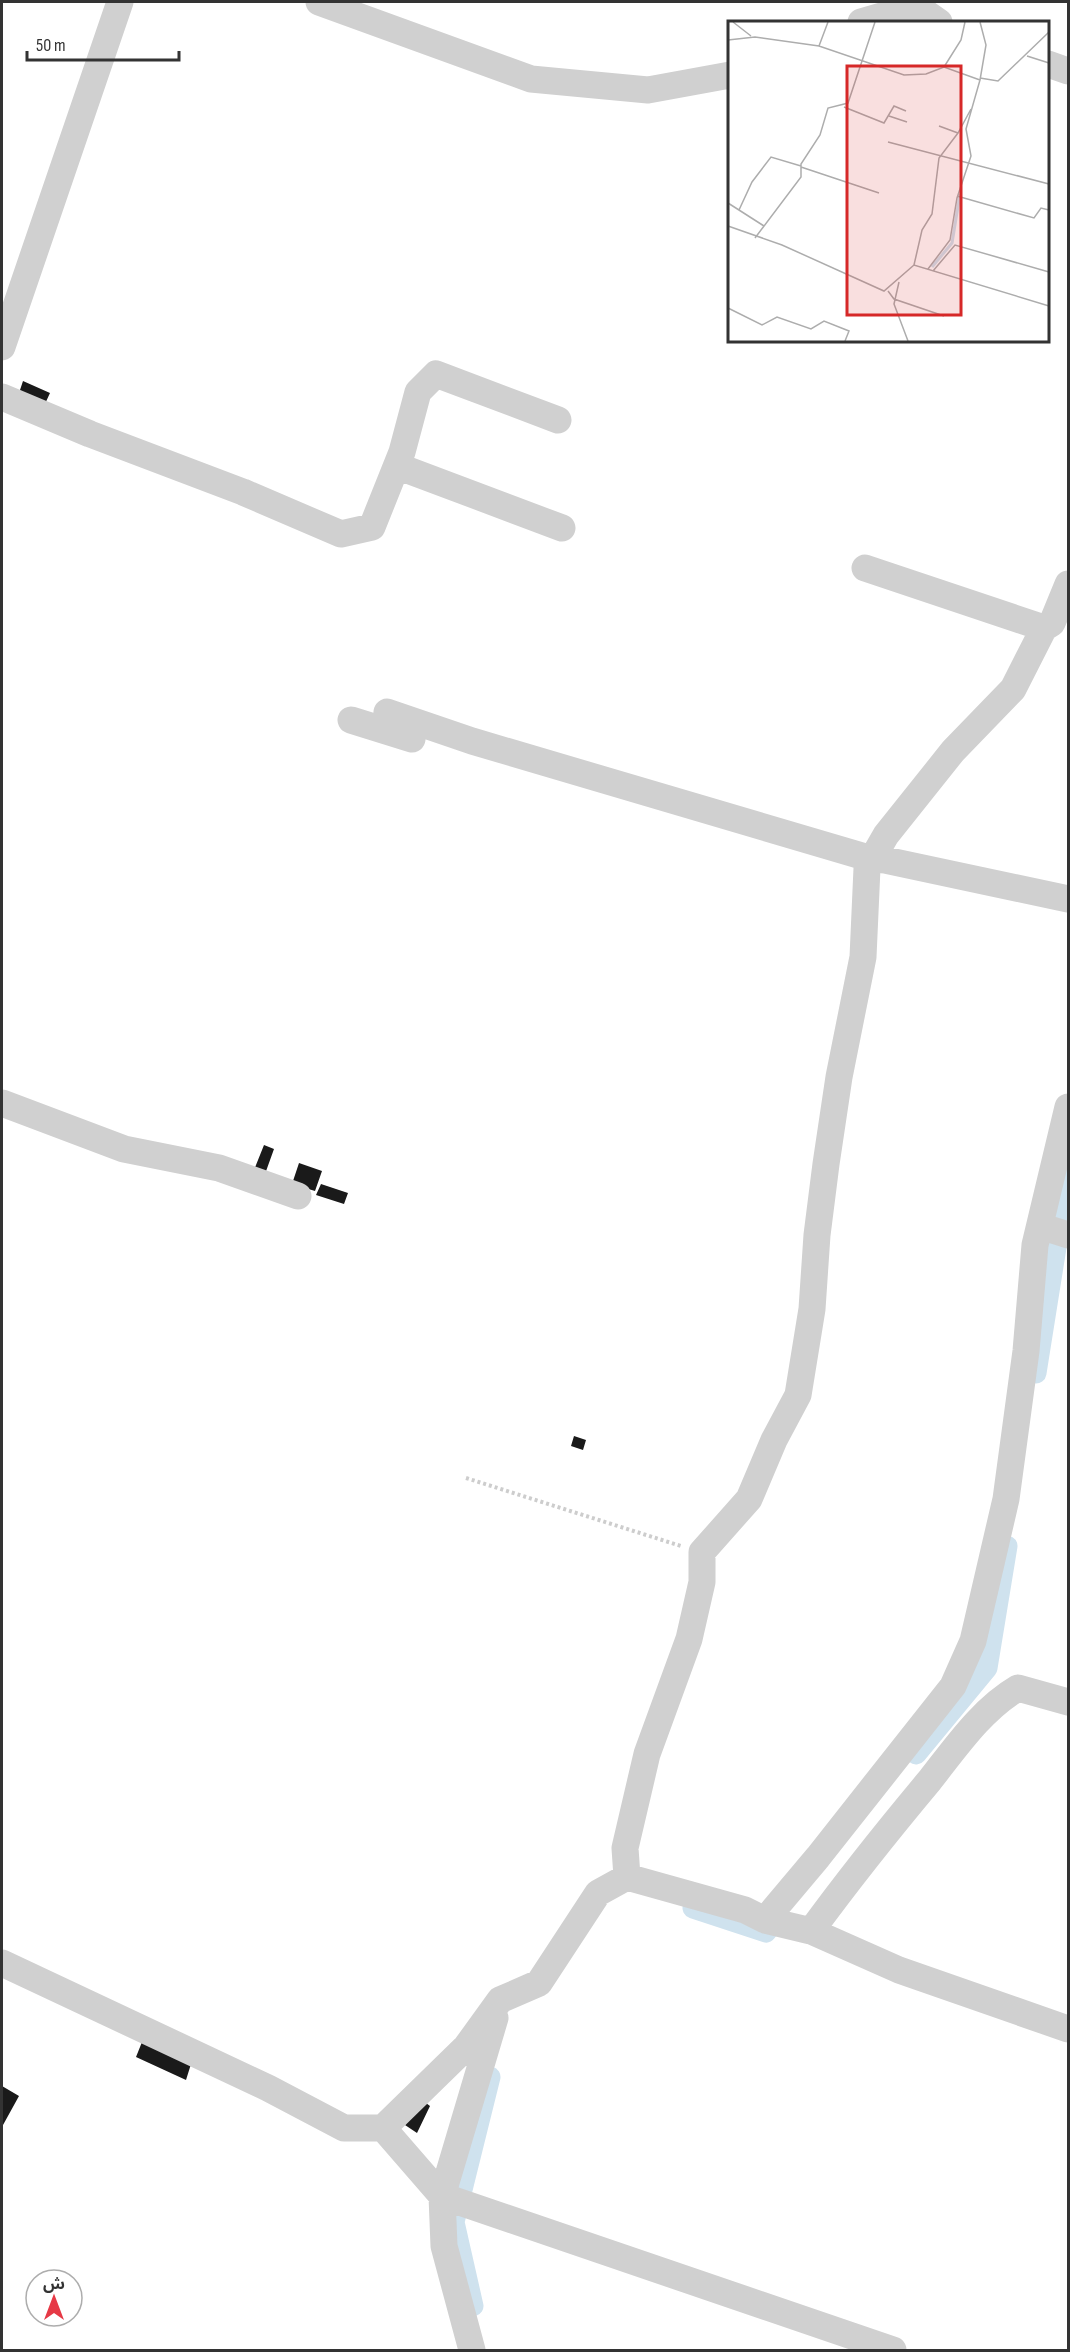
<svg xmlns="http://www.w3.org/2000/svg" width="1070" height="2352" viewBox="0 0 1070 2352" font-family="'Sofia Sans Condensed','Noto Sans Arabic',sans-serif">
<rect width="100%" height="100%" fill="#fff"/>
<g fill="none" stroke-linecap="round" stroke-linejoin="round">
<path stroke="#cfe2ee" stroke-width="21" d="M 1036,1373 L 1068,1172
M 916,1754 L 987,1668 L 1007,1546
M 693,1908 L 766,1932 L 770,1927
M 473,2306 L 454,2222 L 490,2077"/>
</g>
<path fill="#1a1a1a" d="M 23,381 L 50,393 L 44,406 L 18,396 Z
M 264,1145 L 274,1149 L 265,1174 L 254,1170 Z
M 299,1163 L 322,1171 L 315,1191 L 292,1184 Z
M 321,1184 L 348,1193 L 344,1204 L 316,1195 Z
M 574,1436 L 586,1440 L 583,1450 L 571,1446 Z
M 142,2042 L 191,2064 L 186,2080 L 136,2057 Z
M 2,2086 L 19,2096 L 3,2125 L 2,2124 Z
M 422,2100 L 430,2106 L 417,2133 L 405,2125 Z"/>
<g fill="none" stroke-linecap="round" stroke-linejoin="round">
<path stroke="#cdcdcd" stroke-width="4" stroke-dasharray="3 3" stroke-linecap="butt" d="M 466,1478 L 681,1546"/>
<path stroke="#d0d0d0" stroke-width="27" d="M 319,2 L 531,79 L 648,90 L 730,75
M 861,22 L 916,6 L 939,22
M 1048,64 L 1068,71
M 2,347 L 120,2
M 2,397 L 90,434 L 243,492 L 341,534 L 372,527 L 402,452 L 418,392 L 436,374 L 558,420
M 397,466 L 562,528
M 865,568 L 1044,628 L 1052,623 L 1068,584
M 387,712 L 472,741 L 872,859 L 885,860 L 1068,899
M 351,720 L 412,739
M 2,1103 L 124,1149 L 219,1168 L 298,1196
M 1040,1226 L 1068,1235
M 627,1877 L 625,1848 L 647,1754 L 689,1639 L 702,1582 L 702,1552 L 749,1499 L 774,1440 L 798,1395 L 812,1309 L 817,1235 L 826,1164 L 839,1077 L 863,957 L 867,868 L 886,835 L 953,751 L 1013,689 L 1044,628
M 765,1920 L 818,1857 L 953,1686 L 973,1641 L 1006,1499 L 1026,1351 L 1035,1245 L 1068,1107
M 811,1931 C 849,1879 889,1829 930,1780 C 956,1747 982,1709 1018,1688 L 1068,1702
M 2,1963 L 268,2088 L 344,2128 L 383,2128 L 466,2047 L 500,2000 L 539,1983 L 598,1893 L 627,1877 L 745,1910 L 765,1920 L 811,1931 L 899,1970 L 1068,2029
M 383,2128 L 442,2196 L 893,2350
M 472,2350 L 444,2246 L 442,2196 L 495,2018"/>
</g>
<g transform="translate(728 21)">
<rect width="321" height="321" fill="#fff"/>
<path fill="none" stroke="#cfe2ee" stroke-width="3" d="M 204,246 L 224,222 L 232,173"/>
<path fill="none" stroke="#adadad" stroke-width="1.5" d="M 5,1 L 23,15M 252,1 L 258,24 L 252,59M 0,19 L 27,16 L 91,25 L 176,54 L 198,53 L 216,46 L 252,59 L 238,108 L 243,135 L 229,177 L 222,219 L 200,248M 91,25 L 100,1M 299,35 L 321,42M 216,46 L 233,19 L 237,1M 252,57 L 270,60 L 321,11M 116,86 L 156,102 L 166,85 L 178,90M 161,95 L 179,101M 211,105 L 230,112 L 243,88M 160,121 L 321,163M 73,146 L 151,172M 229,175 L 306,197 L 313,187 L 321,189M 0,182 L 36,205M 11,189 L 24,161 L 43,136 L 73,145M 0,205 L 54,224 L 156,270 L 186,244 L 321,285M 27,217 L 73,156 L 73,143 L 92,114 L 100,87 L 120,82 L 147,1M 186,244 L 194,209 L 204,193 L 211,137 L 230,112M 205,250 L 227,224 L 321,251M 171,261 L 166,283 L 180,320M 160,270 L 166,278 L 216,295M 0,287 L 34,304 L 49,296 L 83,308 L 96,300 L 121,310 L 117,320"/>
<path fill="#d62828" fill-opacity="0.15" stroke="#d62828" stroke-width="3" d="M 119,45 L 233,45 L 233,294 L 119,294 Z"/>
<rect width="321" height="321" fill="none" stroke="#333" stroke-width="3"/>
</g>
<rect width="1070" height="2352" fill="none" stroke="#333333" stroke-width="6"/>
<g transform="translate(54 2298)"><circle r="28" fill="#ffffff" stroke="#adadad" stroke-width="1.5"/>
<path d="M0-4.5L10 22L0 15L-10 22Z" fill="#e63946"/>
<text y="-9" font-size="16" font-weight="bold" text-anchor="middle" fill="#333333">ش</text>
</g>
<path d="M27 51v9h152v-9" fill="none" stroke="#333333" stroke-width="3"/>
<text x="36" y="51" font-size="18" fill="#333333" stroke="#ffffff" stroke-width="4.5" paint-order="stroke">50 m</text>
</svg>
